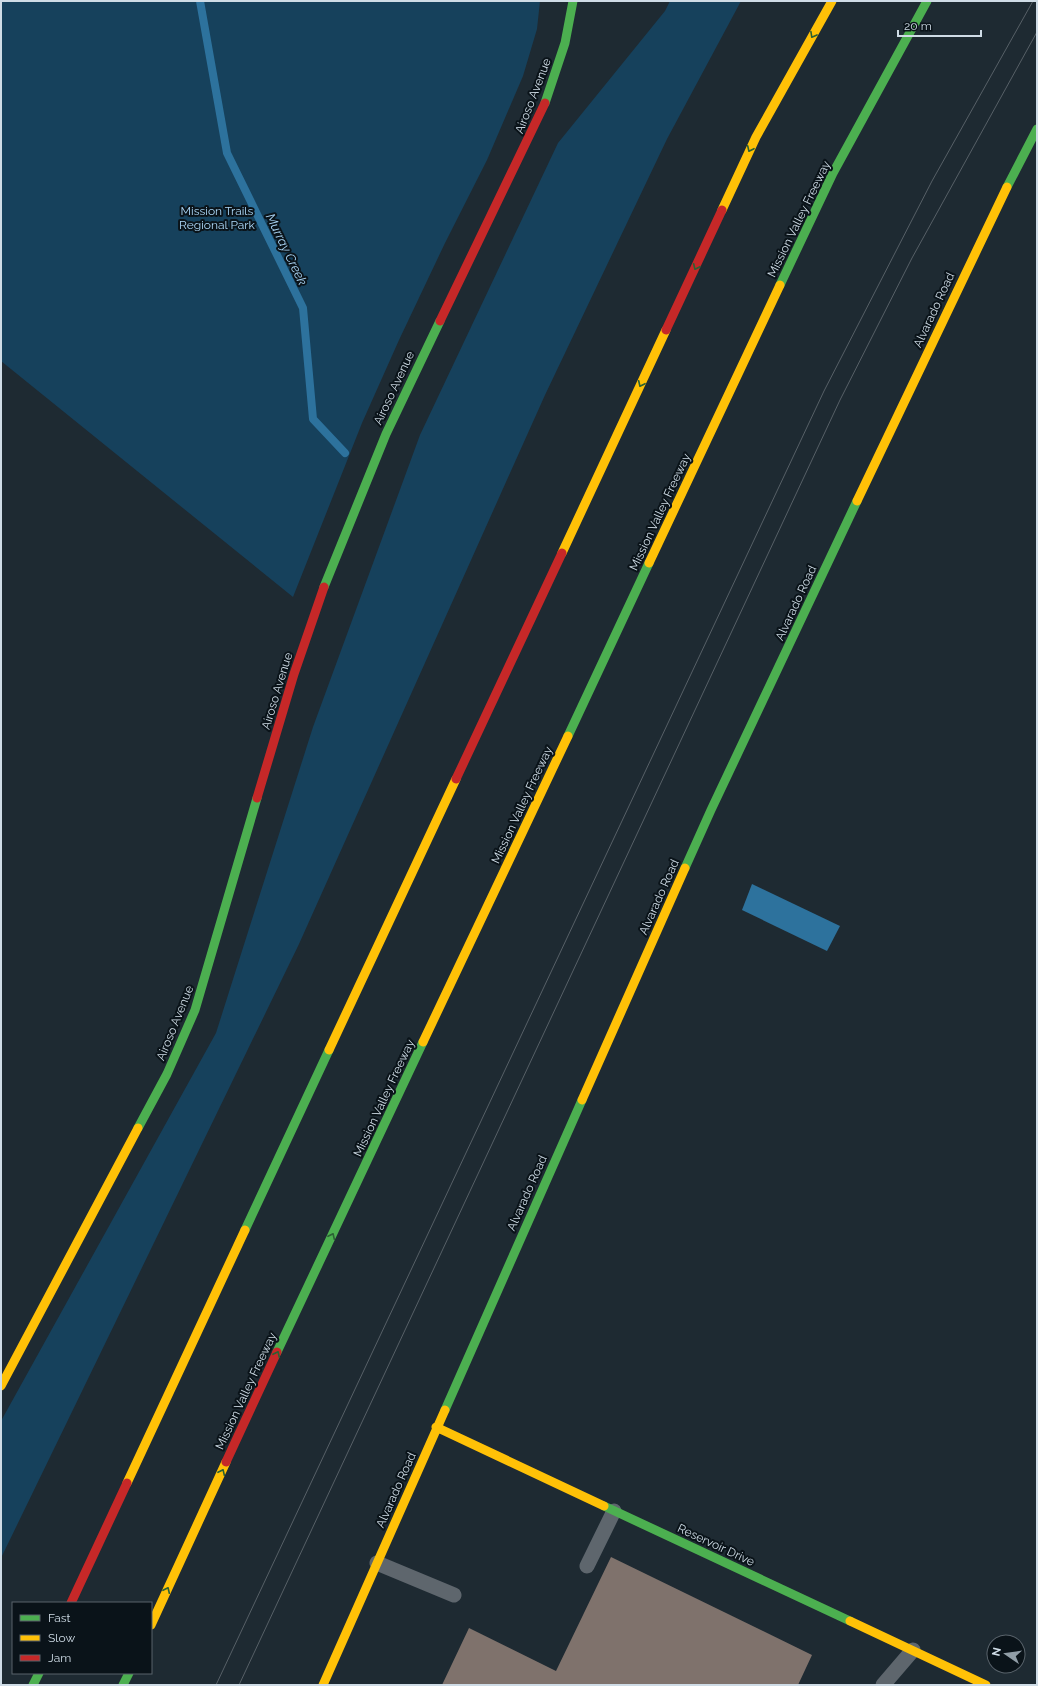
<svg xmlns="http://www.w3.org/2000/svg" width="1038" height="1686" viewBox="0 0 1038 1686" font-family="Raleway,sans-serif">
<rect width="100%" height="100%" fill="#1e2a32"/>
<path fill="#16415c" d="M 1,1 L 540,1 L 537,29 L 523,76 L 487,160 L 445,243 L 399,340 L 362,423 L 293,597 L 1,361 Z
M 670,1 L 741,1 L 667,139 L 545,395 L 299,944 L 1,1558 L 1,1421 L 216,1033 L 313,727 L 420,435 L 558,143 L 665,11 Z"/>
<path fill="#2d729d" d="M 752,884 L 840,926 L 827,951 L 742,910 Z"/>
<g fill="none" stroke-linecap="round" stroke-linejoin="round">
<path stroke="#2d729d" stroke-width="8" d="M 200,1 L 227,153 L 303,308 L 313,419 L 345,453"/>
</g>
<path fill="#7f726c" d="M 611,1557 L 812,1655 L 798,1685 L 442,1685 L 469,1628 L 556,1671 Z"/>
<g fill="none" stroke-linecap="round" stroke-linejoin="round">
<path stroke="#5e666d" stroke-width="15" d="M 377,1563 L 454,1595
M 587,1566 L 614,1511
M 883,1685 L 913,1650"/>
<path stroke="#4caf50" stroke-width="9" d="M 545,103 L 565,43 L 573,1
M 1007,187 L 1037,129
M 780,285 L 833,173 L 927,1
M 324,587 L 386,434 L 440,321
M 568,736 L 649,563
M 685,868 L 711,810 L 857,501
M 138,1128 L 167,1074 L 195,1010 L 257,798
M 245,1230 L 329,1050
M 277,1352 L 423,1042
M 445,1410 L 582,1100
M 604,1506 L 850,1621
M 33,1685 L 39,1673
M 123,1685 L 129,1673"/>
<path stroke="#ffc107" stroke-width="9" d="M 722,210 L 756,137 L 832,1
M 857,501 L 1007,187
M 562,553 L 666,330
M 649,563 L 780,285
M 423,1042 L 568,736
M 329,1050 L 456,779
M 582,1100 L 685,868
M 1,1386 L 138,1128
M 436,1427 L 604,1506
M 127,1483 L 245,1230
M 850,1621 L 986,1685
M 151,1625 L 226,1462
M 323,1685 L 445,1410"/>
<path stroke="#c62828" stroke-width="9" d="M 440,321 L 545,103
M 666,330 L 722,210
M 456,779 L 562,553
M 257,798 L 294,674 L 324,587
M 226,1462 L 277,1352
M 71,1603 L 127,1483"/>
<path stroke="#576067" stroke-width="1" d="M 216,1685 L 824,391 L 932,181 L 1033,1
M 239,1685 L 840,400 L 912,258 L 1037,32"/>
</g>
<defs><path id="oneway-chevron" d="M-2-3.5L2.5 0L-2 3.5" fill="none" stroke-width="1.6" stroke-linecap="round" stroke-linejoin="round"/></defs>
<g stroke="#2b6134">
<use href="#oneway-chevron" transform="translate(813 35) rotate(119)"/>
<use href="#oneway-chevron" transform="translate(750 149) rotate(115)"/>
<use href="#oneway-chevron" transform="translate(696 267) rotate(115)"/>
<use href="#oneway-chevron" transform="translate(641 384) rotate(115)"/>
<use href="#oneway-chevron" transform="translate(332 1236) rotate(-65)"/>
<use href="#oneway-chevron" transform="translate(277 1354) rotate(-65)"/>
<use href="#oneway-chevron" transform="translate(222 1472) rotate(-65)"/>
<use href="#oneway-chevron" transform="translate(167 1590) rotate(-65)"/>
</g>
<g text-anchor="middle" stroke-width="4" stroke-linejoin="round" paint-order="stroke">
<g font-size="12" fill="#cfdce6" stroke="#0a1319">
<text transform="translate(533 96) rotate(-69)" y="4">Airoso Avenue</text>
<text transform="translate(799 219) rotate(-64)" y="4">Mission Valley Freeway</text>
<text transform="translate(934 310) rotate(-65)" y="4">Alvarado Road</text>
<text transform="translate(394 388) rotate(-65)" y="4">Airoso Avenue</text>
<text transform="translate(660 512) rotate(-65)" y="4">Mission Valley Freeway</text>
<text transform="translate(796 603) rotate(-65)" y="4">Alvarado Road</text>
<text transform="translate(277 691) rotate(-73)" y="4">Airoso Avenue</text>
<text transform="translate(522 805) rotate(-65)" y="4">Mission Valley Freeway</text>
<text transform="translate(659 897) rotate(-66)" y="4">Alvarado Road</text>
<text transform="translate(175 1023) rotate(-68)" y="4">Airoso Avenue</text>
<text transform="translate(384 1098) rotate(-65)" y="4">Mission Valley Freeway</text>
<text transform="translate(527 1193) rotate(-66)" y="4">Alvarado Road</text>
<text transform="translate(246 1391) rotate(-65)" y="4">Mission Valley Freeway</text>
<text transform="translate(396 1490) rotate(-66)" y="4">Alvarado Road</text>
<text transform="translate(716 1545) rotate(25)" y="4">Reservoir Drive</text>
</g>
<g font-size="12" fill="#acd7f7" stroke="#0a1319">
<text x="217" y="215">Mission Trails<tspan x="217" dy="14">Regional Park</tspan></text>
</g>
<g font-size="13" font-style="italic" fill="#abd6f6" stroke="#0a1319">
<text transform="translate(287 249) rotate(64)" y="5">Murray Creek</text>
</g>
</g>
<rect width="1038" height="1686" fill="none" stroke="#cfdce6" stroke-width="4"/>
<rect x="12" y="1602" width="140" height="72" fill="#0a1319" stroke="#59636b"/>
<rect x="20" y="1615" width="20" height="6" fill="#4caf50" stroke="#59636b"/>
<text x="48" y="1622" font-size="12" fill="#cfdce6">Fast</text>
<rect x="20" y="1635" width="20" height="6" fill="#ffc107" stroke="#59636b"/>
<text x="48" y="1642" font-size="12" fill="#cfdce6">Slow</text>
<rect x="20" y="1655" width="20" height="6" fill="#c62828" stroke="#59636b"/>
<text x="48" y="1662" font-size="12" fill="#cfdce6">Jam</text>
<g transform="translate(1006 1654) rotate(283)"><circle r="19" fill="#0a1319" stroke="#59636b"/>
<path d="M0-3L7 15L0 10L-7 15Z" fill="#919ea7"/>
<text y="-6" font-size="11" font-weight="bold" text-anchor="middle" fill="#cfdce6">N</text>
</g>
<path d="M898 30v6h83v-6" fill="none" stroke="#cfdce6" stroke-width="2"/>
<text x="904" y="30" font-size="12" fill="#cfdce6" stroke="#0a1319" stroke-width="3" paint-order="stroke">20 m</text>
</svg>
